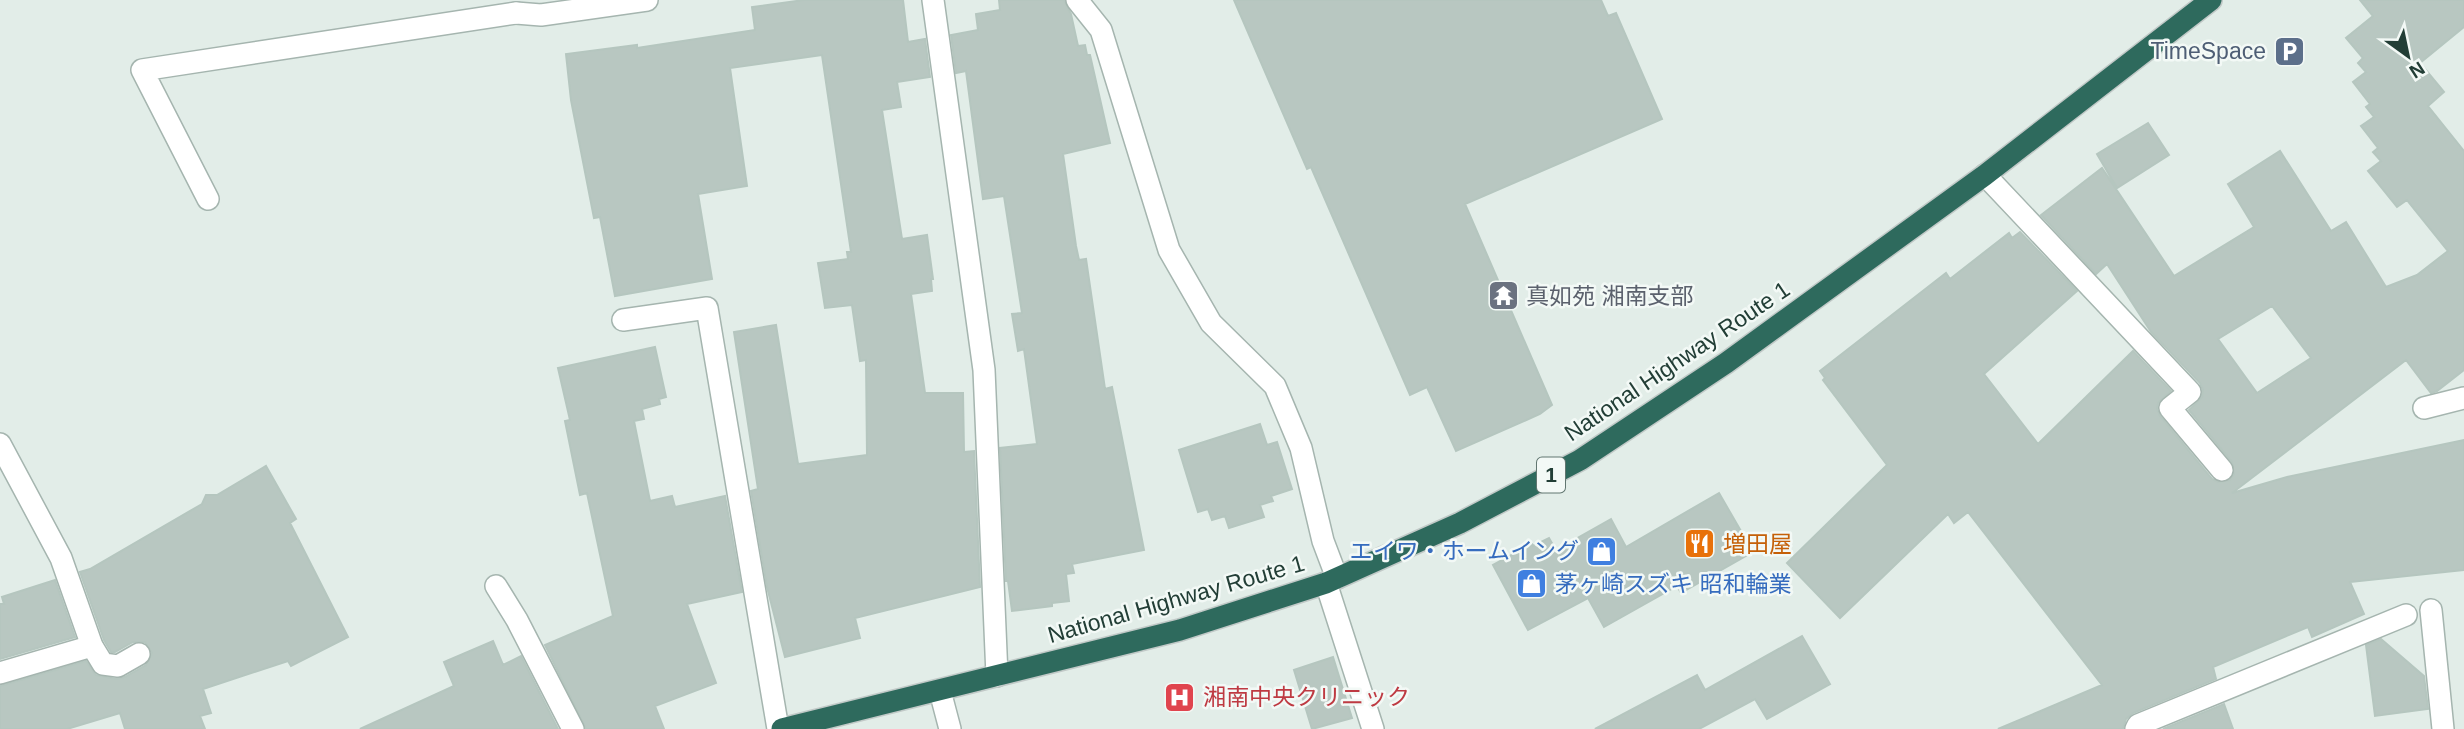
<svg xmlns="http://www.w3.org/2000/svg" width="2464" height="729" viewBox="0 0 2464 729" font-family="Helvetica,'Noto Sans JP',sans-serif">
<rect width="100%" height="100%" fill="#e2ede8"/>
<path fill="#b8c7c1" stroke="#b5c6bf" stroke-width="2" fill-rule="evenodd" d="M 804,0 L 903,0 L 908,42 L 925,39 L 930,77 L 897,82 L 901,107 L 882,110 L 902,239 L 927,235 L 933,279 L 931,279 L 932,291 L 911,294 L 925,393 L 963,393 L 964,452 L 974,451 L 980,587 L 855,618 L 860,638 L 785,657 L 767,587 L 751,491 L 758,489 L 734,332 L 776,325 L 798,464 L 867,455 L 866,360 L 860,361 L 852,305 L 825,308 L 818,263 L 848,259 L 847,252 L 851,252 L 822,55 L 730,68 L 747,186 L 698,194 L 712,279 L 615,296 L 600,217 L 594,218 L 571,100 L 566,54 L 637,45 L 637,48 L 755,30 L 752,7 Z
M 999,0 L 1064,0 L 1071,14 L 1078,46 L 1085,45 L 1087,55 L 1090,55 L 1110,143 L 1063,154 L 1076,246 L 1079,260 L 1086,259 L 1105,389 L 1112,387 L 1144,550 L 1072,564 L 1074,573 L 1066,574 L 1069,601 L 1052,603 L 1052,606 L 1012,611 L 1008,581 L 1006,581 L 1000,448 L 1037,444 L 1024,349 L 1018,351 L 1012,314 L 1022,313 L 1004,196 L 983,199 L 966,71 L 956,73 L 951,35 L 978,30 L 976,14 L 1000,10 Z
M 1234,0 L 1601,0 L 1608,16 L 1616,13 L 1662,119 L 1465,204 L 1552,405 L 1540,414 L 1456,451 L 1427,387 L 1410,395 L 1311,167 L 1307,169 Z
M 2360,0 L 2464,0 L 2464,27 L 2420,63 L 2444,92 L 2428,106 L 2464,151 L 2464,370 L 2437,391 L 2431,393 L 2406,360 L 2232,493 L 2287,477 L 2464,440 L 2464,570 L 2350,582 L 2364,614 L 2312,637 L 2308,627 L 2213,667 L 2216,679 L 2133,713 L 2126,719 L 2123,729 L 1998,729 L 2102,685 L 1968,512 L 1954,523 L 1948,514 L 1840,618 L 1787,563 L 1887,465 L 1823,380 L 1825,378 L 1820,371 L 1946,273 L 1950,279 L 2009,233 L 2012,238 L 2020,232 L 2077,291 L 1984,374 L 2038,444 L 2133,351 L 2171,391 L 2158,403 L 2157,409 L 2160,416 L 2212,479 L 2218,482 L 2230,480 L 2234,474 L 2232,462 L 2189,410 L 2202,397 L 2203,390 L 2200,383 L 2151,332 L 2107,264 L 2096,274 L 2041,215 L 2102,168 L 2174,276 L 2254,227 L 2228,184 L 2280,151 L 2331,231 L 2346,222 L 2386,287 L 2417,275 L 2448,251 L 2407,200 L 2397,207 L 2368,171 L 2381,161 L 2373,152 L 2378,148 L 2361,126 L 2374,117 L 2366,107 L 2370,104 L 2353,82 L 2366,72 L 2358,63 L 2363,58 L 2346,38 L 2373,16 ZM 2272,306 L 2311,358 L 2257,393 L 2218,339 Z
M 2148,123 L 2169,155 L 2117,188 L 2097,154 Z
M 655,347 L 666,397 L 659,399 L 660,404 L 642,409 L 644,419 L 634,421 L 650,501 L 672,496 L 675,507 L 725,496 L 742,592 L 687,604 L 716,683 L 655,706 L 664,729 L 586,729 L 545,645 L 613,616 L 587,493 L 580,495 L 565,421 L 570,420 L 558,368 Z
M 1260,424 L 1267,445 L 1277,442 L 1292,489 L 1271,496 L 1273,501 L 1260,505 L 1264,517 L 1229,528 L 1225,516 L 1212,520 L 1208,509 L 1198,512 L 1179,450 Z
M 266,466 L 296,519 L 290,523 L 348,637 L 291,666 L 288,661 L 203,689 L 211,713 L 200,716 L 205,729 L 125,729 L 120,713 L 67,729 L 0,729 L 0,686 L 86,661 L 96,675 L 116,679 L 125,677 L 146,665 L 152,653 L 145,642 L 133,642 L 115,652 L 111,652 L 104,640 L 80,572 L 90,569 L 202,504 L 206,495 L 217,495 Z
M 1719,493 L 1753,552 L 1681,593 L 1677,586 L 1604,627 L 1588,598 L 1528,630 L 1493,565 L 1532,544 L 1533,546 L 1549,538 L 1556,550 L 1611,519 L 1626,547 Z
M 55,580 L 75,637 L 0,659 L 0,604 L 4,604 L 2,597 Z
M 1802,636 L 1830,684 L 1767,719 L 1755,699 L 1699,729 L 1595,729 L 1697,675 L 1705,690 Z
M 2381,639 L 2424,676 L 2428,709 L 2375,716 L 2366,645 Z
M 493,641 L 503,665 L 521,656 L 558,729 L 360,729 L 454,686 L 444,662 Z
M 1333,657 L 1352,718 L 1312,729 L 1294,670 Z
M 2224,704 L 2233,729 L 2163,729 Z"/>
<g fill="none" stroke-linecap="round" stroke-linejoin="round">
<defs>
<path id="lane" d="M 516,13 L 541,15 L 647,0
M 1985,175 L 2190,392 L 2170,408 L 2222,470
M 623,320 L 707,308 L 778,729
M 2424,408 L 2464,398
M 496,586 L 517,620 L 573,729
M 2431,610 L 2443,729
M 0,673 L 92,646
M 2136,729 L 2138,725 L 2406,615"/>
<path id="street" d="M 933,0 L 984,370 L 997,676
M 1077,0 L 1101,30 L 1169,250 L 1211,323 L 1275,386 L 1301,448 L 1323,541 L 1337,578
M 208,199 L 142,70 L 516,13
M 0,444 L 61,558 L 92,646 L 103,664 L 118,666 L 139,654
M 1326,583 L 1373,729
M 940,691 L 950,729"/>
<path id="highway" d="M 782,729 L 1180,630 L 1326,583 L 1460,523 L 1580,460 L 1726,363 L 1985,175 L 2211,0"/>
</defs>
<use href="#lane" stroke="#a5b5af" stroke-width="24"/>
<use href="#street" stroke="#a5b5af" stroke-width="24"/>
<use href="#highway" stroke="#c1c9c7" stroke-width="24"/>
<use href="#lane" stroke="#fff" stroke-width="21"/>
<use href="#street" stroke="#fff" stroke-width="21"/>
<use href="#highway" stroke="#2e6a5d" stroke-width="21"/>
</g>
<defs>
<symbol id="parking-square" viewBox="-11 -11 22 22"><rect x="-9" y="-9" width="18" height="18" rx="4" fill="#5c6f8a" stroke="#f3f9f6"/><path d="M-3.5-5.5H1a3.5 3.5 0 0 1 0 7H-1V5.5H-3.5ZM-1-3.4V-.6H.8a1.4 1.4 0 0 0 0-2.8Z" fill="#fff"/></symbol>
<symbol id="temple-square" viewBox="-11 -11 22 22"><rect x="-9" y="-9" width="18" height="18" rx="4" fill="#6b7280" stroke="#f3f9f6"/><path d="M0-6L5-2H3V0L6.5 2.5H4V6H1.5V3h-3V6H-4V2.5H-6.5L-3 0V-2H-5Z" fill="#fff"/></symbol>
<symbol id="restaurant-square" viewBox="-11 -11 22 22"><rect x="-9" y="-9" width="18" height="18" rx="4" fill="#e8710a" stroke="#f3f9f6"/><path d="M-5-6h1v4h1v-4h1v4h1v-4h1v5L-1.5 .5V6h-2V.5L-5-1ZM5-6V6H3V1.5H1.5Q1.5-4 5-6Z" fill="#fff"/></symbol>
<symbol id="shop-square" viewBox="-11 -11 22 22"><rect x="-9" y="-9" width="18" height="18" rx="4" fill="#3f7fe0" stroke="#f3f9f6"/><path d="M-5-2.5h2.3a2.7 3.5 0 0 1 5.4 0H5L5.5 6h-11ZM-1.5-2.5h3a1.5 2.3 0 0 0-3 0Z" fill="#fff"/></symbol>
<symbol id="hospital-square" viewBox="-11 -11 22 22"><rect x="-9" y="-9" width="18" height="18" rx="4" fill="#e0444e" stroke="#f3f9f6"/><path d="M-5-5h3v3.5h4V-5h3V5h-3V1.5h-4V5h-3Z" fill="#fff"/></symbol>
</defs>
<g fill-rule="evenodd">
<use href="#parking-square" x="2272" y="34" width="35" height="35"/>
<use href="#temple-square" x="1486" y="278" width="35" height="35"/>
<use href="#restaurant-square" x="1682" y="526" width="35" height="35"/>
<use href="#shop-square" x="1584" y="534" width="35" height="35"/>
<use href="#shop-square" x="1514" y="566" width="35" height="35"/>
<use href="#hospital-square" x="1162" y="680" width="35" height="35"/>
</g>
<g text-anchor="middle" stroke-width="5" stroke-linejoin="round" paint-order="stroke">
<rect fill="#f3f9f6" stroke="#617670" stroke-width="2" x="1537" y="457.5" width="28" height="35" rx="5"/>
<g font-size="21" font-weight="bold" fill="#223e36">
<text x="1551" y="482">1</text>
</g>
<g font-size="23" fill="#4e5e75" stroke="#f3f9f6" text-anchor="end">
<text x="2266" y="59">TimeSpace</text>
</g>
<g font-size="23" fill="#5b616d" stroke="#f3f9f6" text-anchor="start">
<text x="1526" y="304">真如苑 湘南支部</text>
</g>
<g font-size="23" fill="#223e36" stroke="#f3f9f6">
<text transform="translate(1677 361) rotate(-34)" y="8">National Highway Route 1</text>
<text transform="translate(1176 599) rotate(-16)" y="8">National Highway Route 1</text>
</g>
<g font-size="23" fill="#c56008" stroke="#f3f9f6" text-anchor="start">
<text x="1723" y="552">増田屋</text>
</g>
<g font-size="23" fill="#366cbe" stroke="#f3f9f6" text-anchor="end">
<text x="1579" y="559">エイワ・ホームイング</text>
<text x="1555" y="592" text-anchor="start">茅ヶ崎スズキ 昭和輪業</text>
</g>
<g font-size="23" fill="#be3a42" stroke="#f3f9f6" text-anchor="start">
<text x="1203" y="705">湘南中央クリニック</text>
</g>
</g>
<g transform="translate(2408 56) rotate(147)" stroke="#f3f9f6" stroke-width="5" paint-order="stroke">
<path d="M0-5L12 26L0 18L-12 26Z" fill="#223e36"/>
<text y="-10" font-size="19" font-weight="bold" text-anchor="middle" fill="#223e36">N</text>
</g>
</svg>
